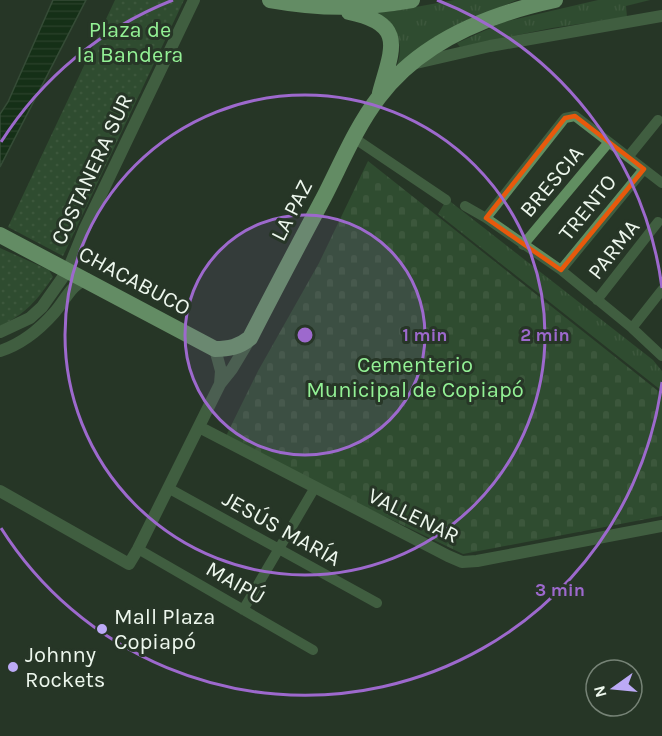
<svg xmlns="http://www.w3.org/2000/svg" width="662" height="736" viewBox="0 0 662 736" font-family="Karla,sans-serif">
<defs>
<pattern id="grass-tufts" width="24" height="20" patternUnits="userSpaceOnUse" patternTransform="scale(1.5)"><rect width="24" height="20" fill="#3b673c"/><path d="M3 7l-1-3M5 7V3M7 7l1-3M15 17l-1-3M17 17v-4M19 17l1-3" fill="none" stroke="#587e58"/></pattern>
<pattern id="cemetery-stones" width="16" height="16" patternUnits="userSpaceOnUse" patternTransform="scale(1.5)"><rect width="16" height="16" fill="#3b673c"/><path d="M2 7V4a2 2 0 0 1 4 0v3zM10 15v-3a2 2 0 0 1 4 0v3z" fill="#587e58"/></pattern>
<pattern id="park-dots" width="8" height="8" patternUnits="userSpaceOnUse" patternTransform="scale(1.5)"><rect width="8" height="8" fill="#3b673c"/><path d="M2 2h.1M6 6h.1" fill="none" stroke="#587e58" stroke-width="1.8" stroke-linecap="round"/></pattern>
<pattern id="water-rules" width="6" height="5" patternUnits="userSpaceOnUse" patternTransform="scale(1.5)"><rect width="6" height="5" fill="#022805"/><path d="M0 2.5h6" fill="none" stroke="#27482a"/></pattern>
</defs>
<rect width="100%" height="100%" fill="#273627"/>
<path fill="url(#grass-tufts)" d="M 454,0 L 517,0 L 461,23 L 394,74 C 407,40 398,34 373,13 L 394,11 Z
M 598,0 L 650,0 L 626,6 L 627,17 L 552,28 L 460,47 L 457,43 L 504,22 Z
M 447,199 L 653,360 L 662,371 L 662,391 L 438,214 Z"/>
<path fill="url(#cemetery-stones)" d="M 368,161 L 662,394 L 662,516 L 463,554 L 338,494 L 226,436 L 258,371 L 319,263 Z"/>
<path fill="url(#park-dots)" d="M 115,0 L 184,0 L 63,256 L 8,227 Z
M 0,248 L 49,270 L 53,277 C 37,300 26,314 0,326 Z"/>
<path fill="url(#water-rules)" stroke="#48664b" stroke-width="1.5" d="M 53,0 L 86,0 L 0,167 L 0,114 L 8,102 Z"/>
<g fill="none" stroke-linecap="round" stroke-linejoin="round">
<path stroke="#618e61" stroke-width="10" d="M 354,138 L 446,200
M 628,157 L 658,120
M 465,206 L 486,218 L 561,270 L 632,328 L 662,356
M 486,218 L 565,118 L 575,116 L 662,183
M 523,245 L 609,142
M 561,270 L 644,169
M 597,300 L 658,222
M 632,328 L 662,290
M 168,488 L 377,603
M 138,549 L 313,650
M 243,610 L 314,489"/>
<path stroke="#618e61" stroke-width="12" d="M 416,63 L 490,46 L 662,16
M 0,332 L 30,318 L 42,307 L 68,270 L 85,228 L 194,0
M 215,349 L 221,371 L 220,384
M 0,351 C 22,344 39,330 54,313 C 65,301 71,284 87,279
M 199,427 L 448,556 L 462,562 L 477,561 L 662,526
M 0,491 L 129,564 L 138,549 L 220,384 L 232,369 L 250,339"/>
<path stroke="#aef4af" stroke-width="16" d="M 270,0 C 321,9 361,9 412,0
M 349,12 C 407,24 392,49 380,93
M 0,235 L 215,349 C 229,349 239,347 250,338 C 274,291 299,244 324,197 C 341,164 356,127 379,97 C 420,42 490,14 555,0"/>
</g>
<path d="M0 0H662V736H0ZM 575,116 L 644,169 L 561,270 L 486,218 L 565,118 Z" fill="#273627" fill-opacity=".55" fill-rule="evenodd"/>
<path fill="none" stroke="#e8590c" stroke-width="4.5" stroke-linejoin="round" d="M 575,116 L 644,169 L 561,270 L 486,218 L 565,118 Z"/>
<circle cx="305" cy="335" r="120" fill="#9d69cd" fill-opacity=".12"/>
<g fill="none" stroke="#9d69cd" stroke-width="3">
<circle cx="305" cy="335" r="120"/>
<circle cx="305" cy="335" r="240"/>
<path d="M662 382A360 360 0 0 1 1 528M1 142A360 360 0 0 1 173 0M437 0A360 360 0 0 1 662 288"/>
</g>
<g fill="#bcaaf6" stroke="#273627" stroke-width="2">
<circle cx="102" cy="629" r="6"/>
<circle cx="13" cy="667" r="6"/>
</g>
<g text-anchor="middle" stroke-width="6" stroke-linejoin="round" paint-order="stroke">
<g font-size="22" fill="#93f195" stroke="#273627">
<text x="130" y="37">Plaza de<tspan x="130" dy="25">la Bandera</tspan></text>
<text x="415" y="372">Cementerio<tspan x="415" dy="25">Municipal de Copiapó</tspan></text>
</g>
<g font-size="22" fill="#edf7ed" stroke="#273627">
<text transform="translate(91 169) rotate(-65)" y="8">COSTANERA SUR</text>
<text transform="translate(551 181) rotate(-50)" y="8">BRESCIA</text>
<text transform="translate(587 207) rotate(-51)" y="8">TRENTO</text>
<text transform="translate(291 210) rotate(-63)" y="8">LA PAZ</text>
<text transform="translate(613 249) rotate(-52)" y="8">PARMA</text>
<text transform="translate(135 280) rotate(28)" y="8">CHACABUCO</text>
<text transform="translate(414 515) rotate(26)" y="8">VALLENAR</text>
<text transform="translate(282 528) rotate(29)" y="8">JESÚS MARÍA</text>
<text transform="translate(236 582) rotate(30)" y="8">MAIPÚ</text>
</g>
<g font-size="22" fill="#edf7ed" stroke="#273627" text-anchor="start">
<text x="114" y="624">Mall Plaza<tspan x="114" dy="25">Copiapó</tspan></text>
<text x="25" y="662">Johnny<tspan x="25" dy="25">Rockets</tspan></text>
</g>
</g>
<circle cx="305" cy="335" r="9" fill="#9d69cd" stroke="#273627" stroke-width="3"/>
<g font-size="18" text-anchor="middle" font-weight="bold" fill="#9d69cd" stroke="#273627" stroke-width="6" stroke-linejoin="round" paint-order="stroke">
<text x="425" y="341">1 min</text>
<text x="545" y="341">2 min</text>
<text x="560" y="596">3 min</text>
</g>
<g transform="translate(614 688) rotate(255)"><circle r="28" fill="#273627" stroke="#768376" stroke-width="1.5"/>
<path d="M0-4.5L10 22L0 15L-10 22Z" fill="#bcaaf6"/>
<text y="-9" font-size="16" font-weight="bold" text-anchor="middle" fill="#edf7ed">N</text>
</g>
</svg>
